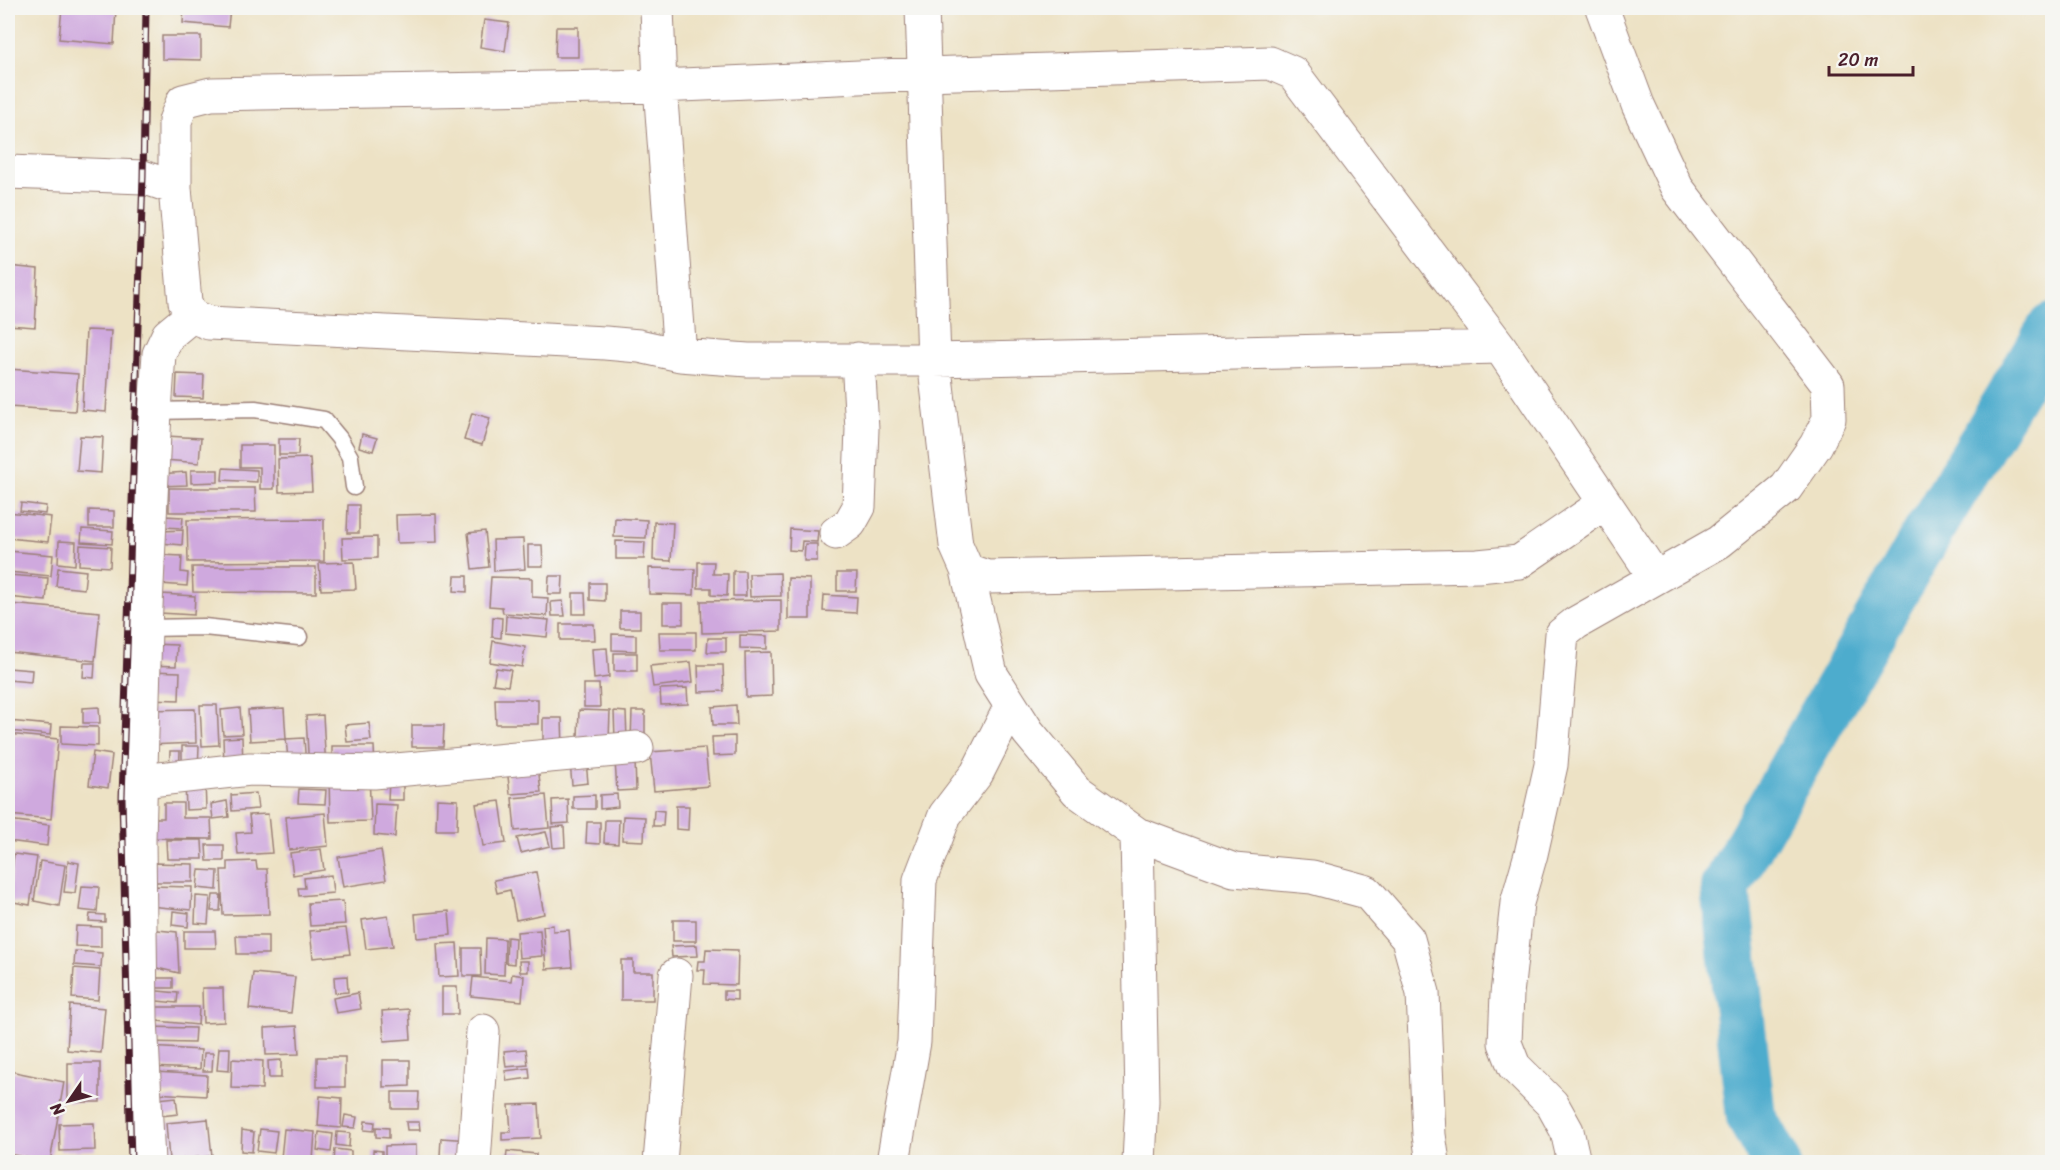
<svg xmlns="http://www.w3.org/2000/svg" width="2060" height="1170" viewBox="0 0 2060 1170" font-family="Sriracha,sans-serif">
<rect width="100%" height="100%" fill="#f6f6f2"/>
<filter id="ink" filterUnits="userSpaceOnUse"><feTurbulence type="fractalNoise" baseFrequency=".0167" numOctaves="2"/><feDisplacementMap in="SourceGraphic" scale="12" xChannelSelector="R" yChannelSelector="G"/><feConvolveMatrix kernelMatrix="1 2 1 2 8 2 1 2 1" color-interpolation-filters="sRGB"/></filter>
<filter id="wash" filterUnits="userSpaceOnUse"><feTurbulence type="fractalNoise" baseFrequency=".008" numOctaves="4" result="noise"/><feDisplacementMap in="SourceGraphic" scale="24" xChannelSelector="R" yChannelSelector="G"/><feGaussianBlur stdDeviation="1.35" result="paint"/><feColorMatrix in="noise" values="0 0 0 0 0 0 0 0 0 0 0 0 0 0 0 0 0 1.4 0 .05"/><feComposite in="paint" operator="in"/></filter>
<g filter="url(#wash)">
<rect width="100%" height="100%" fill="#ede2c5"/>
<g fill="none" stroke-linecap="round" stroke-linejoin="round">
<path stroke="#4eaccd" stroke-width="50" d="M 1776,1162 L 1751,1117 L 1725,887 L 1923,541 L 2052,328"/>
</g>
<g id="blocks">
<path fill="#cfa9de" d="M 62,8 L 116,8 L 114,44 L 59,39 Z
M 184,8 L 230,8 L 228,27 L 183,23 Z
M 484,20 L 509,23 L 505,51 L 480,47 Z
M 556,27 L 578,27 L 578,57 L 555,57 Z
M 162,36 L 201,36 L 201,60 L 162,59 Z
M 8,266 L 38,269 L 35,327 L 8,325 Z
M 86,330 L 111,331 L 106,412 L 82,410 Z
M 8,369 L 78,374 L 75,411 L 8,407 Z
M 177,374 L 204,375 L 203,398 L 176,397 Z
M 472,413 L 490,418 L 482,445 L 464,440 Z
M 362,434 L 377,438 L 373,451 L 359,447 Z
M 80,436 L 103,437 L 101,473 L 77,471 Z
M 166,436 L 201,438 L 199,463 L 165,460 Z
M 279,439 L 299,439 L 298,455 L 279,455 Z
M 240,445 L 274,445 L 274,489 L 260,489 L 260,467 L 240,467 Z
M 310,458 L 312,491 L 279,492 L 278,459 Z
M 223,468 L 257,470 L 257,482 L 222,480 Z
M 191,470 L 218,470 L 218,482 L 191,483 Z
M 186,472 L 187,485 L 160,486 L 159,474 Z
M 169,488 L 255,488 L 256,512 L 169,512 Z
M 21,503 L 46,506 L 45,514 L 20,511 Z
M 348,505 L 359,505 L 359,533 L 347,533 Z
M 89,510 L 114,511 L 114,527 L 89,527 Z
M 8,512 L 51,517 L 48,542 L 8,538 Z
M 436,514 L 437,542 L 397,543 L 396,515 Z
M 164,516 L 183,517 L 182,528 L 163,527 Z
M 615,518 L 647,520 L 646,538 L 614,537 Z
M 324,519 L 324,561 L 188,562 L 187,520 Z
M 654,522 L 673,523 L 671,561 L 653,560 Z
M 82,529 L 113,531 L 112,544 L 81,542 Z
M 790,529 L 818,531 L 817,542 L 802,541 L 801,551 L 789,550 Z
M 183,530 L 182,545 L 161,543 L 162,531 Z
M 485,531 L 489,567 L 472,569 L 468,533 Z
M 377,537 L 377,558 L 343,559 L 342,538 Z
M 523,539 L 525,569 L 494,571 L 493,540 Z
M 59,541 L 76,542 L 75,565 L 58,563 Z
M 616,541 L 645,542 L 644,559 L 616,559 Z
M 805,544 L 817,544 L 817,561 L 804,561 Z
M 80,545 L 111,547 L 110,567 L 79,565 Z
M 528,545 L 542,545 L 543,566 L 528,566 Z
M 8,551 L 53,555 L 51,576 L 8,572 Z
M 161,555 L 182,556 L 181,572 L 188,573 L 187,586 L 161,584 Z
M 354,562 L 356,589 L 321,590 L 319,563 Z
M 698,562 L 714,562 L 713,574 L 728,574 L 727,596 L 711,595 L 711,588 L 698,588 Z
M 192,567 L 316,567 L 316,593 L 193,592 Z
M 58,568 L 86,571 L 84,589 L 56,586 Z
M 649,568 L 695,569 L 694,595 L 649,594 Z
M 733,571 L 745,571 L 746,596 L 733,596 Z
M 780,573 L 781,596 L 750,597 L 749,574 Z
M 837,573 L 857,573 L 856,591 L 837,591 Z
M 8,575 L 48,578 L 46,601 L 8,597 Z
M 455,576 L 467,576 L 467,592 L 454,591 Z
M 549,576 L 563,576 L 562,594 L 548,594 Z
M 491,577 L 532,578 L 532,597 L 548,598 L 547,616 L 503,613 L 502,607 L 489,606 Z
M 788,578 L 810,579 L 810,619 L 788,619 Z
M 590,583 L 605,583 L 605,601 L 590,600 Z
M 573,593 L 585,593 L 586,614 L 573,614 Z
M 161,594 L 195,596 L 194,615 L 160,613 Z
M 824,595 L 857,597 L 856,613 L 823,611 Z
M 781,600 L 781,631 L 702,633 L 701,601 Z
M 563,601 L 565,616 L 552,616 L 551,602 Z
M 663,603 L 683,603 L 683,624 L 663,624 Z
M 10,604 L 100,612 L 95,661 L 8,652 Z
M 620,611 L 640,611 L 640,628 L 620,628 Z
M 506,616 L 549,620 L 547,637 L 505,633 Z
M 493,617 L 502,618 L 501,638 L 492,637 Z
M 560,624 L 594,624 L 595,640 L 560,640 Z
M 659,632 L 696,632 L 696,650 L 660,650 Z
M 612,634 L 636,635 L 636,651 L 612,650 Z
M 740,635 L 767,636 L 767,649 L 740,648 Z
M 708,638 L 726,638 L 726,652 L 707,652 Z
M 493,641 L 525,647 L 522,667 L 490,662 Z
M 149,644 L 177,645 L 176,666 L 148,665 Z
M 607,648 L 609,677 L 594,679 L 592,649 Z
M 771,652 L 772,696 L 746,697 L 745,653 Z
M 614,653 L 637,653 L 637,671 L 614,671 Z
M 691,662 L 693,682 L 653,687 L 650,666 Z
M 84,663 L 95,663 L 94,678 L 83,677 Z
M 698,665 L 723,665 L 724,691 L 699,692 Z
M 8,668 L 32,670 L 31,682 L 8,680 Z
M 496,668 L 511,670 L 508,686 L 493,684 Z
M 149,671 L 180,672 L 179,700 L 148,699 Z
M 584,684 L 599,684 L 600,707 L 584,707 Z
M 687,688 L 688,704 L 661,705 L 660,689 Z
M 495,699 L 538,699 L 538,724 L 496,724 Z
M 200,705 L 217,705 L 219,745 L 202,746 Z
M 736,705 L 737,725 L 713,725 L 712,707 Z
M 99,707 L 100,723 L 83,723 L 83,708 Z
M 240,708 L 242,734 L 223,735 L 221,710 Z
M 284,708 L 286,739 L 250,741 L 248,710 Z
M 195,709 L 196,743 L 148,745 L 146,710 Z
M 579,710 L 610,711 L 609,739 L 578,738 Z
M 614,711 L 626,712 L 627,740 L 615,740 Z
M 632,711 L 645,711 L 645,742 L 631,741 Z
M 323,715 L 326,770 L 309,771 L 306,716 Z
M 543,718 L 562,718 L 563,749 L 543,749 Z
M 8,721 L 51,725 L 50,735 L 8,731 Z
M 369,723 L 371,740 L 347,742 L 345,725 Z
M 412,725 L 444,725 L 443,747 L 412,747 Z
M 61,726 L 98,727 L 98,746 L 61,744 Z
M 8,734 L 58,739 L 51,819 L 8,815 Z
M 735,736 L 735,755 L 713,756 L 712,737 Z
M 242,737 L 243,764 L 224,765 L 223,738 Z
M 304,738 L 306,767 L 289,769 L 286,739 Z
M 182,746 L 199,746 L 198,770 L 182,769 Z
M 332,746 L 374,746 L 375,768 L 332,769 Z
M 705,748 L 709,786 L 654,791 L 650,752 Z
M 170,751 L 180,751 L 179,774 L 169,773 Z
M 93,752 L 112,755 L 108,788 L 89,785 Z
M 635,760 L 636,790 L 617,791 L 615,761 Z
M 586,761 L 588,783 L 572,785 L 570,762 Z
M 538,766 L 541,792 L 510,794 L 507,768 Z
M 369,775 L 371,821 L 330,822 L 329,777 Z
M 205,780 L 206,809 L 186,810 L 185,781 Z
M 389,781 L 403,782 L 403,800 L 388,800 Z
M 299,789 L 326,790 L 325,804 L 298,803 Z
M 256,793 L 258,809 L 232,811 L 231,795 Z
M 617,794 L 618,807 L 600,809 L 600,795 Z
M 546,795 L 549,828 L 515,831 L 512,798 Z
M 595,795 L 595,809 L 573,809 L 573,796 Z
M 437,799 L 458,800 L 457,830 L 436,830 Z
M 568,799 L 569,823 L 553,824 L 552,800 Z
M 227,801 L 229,817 L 213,819 L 211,804 Z
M 500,801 L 506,843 L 483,846 L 476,804 Z
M 164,803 L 183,803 L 183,818 L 211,818 L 212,839 L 145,838 L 145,818 L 164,818 Z
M 375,804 L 397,805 L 395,837 L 374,835 Z
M 676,806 L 689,806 L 688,830 L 676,829 Z
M 654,810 L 664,811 L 663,826 L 653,826 Z
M 325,813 L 328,846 L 289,850 L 286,817 Z
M 268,814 L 272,853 L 238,855 L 236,833 L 251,832 L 249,815 Z
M 623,816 L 645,817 L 644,841 L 622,840 Z
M 8,820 L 49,825 L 47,846 L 8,841 Z
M 605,820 L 619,820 L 618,844 L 604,843 Z
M 587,822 L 600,822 L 600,844 L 586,843 Z
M 564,826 L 565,847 L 553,848 L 551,827 Z
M 546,832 L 550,846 L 521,853 L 517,838 Z
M 166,840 L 202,840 L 203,859 L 167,859 Z
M 206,845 L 224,845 L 224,861 L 207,861 Z
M 321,849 L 324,870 L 293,875 L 290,853 Z
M 381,850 L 386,880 L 343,887 L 338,857 Z
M 14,854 L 37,857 L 30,905 L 8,901 Z
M 40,861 L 65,865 L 59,906 L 34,901 Z
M 68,861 L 79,863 L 75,893 L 64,892 Z
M 256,861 L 257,869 L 267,869 L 269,914 L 223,915 L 221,870 L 228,870 L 228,862 Z
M 152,863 L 193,864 L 193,882 L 152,882 Z
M 199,870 L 218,871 L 217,890 L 197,888 Z
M 536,872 L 544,914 L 516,920 L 510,890 L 497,893 L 494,880 Z
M 331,875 L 333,893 L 299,896 L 298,888 L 305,888 L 304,878 Z
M 82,886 L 99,887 L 97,912 L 79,910 Z
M 149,886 L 192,887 L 191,910 L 149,906 Z
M 213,895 L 221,895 L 220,911 L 211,911 Z
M 196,896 L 210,897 L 208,924 L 195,923 Z
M 343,901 L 345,924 L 310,926 L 308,903 Z
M 173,911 L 189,913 L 188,927 L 172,925 Z
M 449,911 L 451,935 L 417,938 L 415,914 Z
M 90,914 L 105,915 L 105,922 L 89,921 Z
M 388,916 L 393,946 L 366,949 L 362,920 Z
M 673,920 L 696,920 L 696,941 L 673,941 Z
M 553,925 L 553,931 L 569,930 L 572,967 L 546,969 L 543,926 Z
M 76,926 L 101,927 L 101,947 L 75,946 Z
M 346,928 L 350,954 L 313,958 L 310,931 Z
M 148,929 L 177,932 L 179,973 L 148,966 Z
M 540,930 L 542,956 L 519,958 L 517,932 Z
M 184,931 L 215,931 L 216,948 L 184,948 Z
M 236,936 L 268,936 L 268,954 L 237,954 Z
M 507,937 L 515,938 L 514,964 L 506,963 Z
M 486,938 L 505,939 L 504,975 L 485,974 Z
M 457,943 L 459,976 L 439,977 L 437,944 Z
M 697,945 L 698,956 L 672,957 L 671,946 Z
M 463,948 L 480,948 L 481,976 L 463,976 Z
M 706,949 L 738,950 L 737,985 L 704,984 L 705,970 L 697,970 L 698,961 L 705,961 Z
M 75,951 L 102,953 L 101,967 L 74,965 Z
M 621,960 L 633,960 L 633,972 L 653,972 L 653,1000 L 621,1000 Z
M 519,961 L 528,961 L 528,972 L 520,972 Z
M 74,968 L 100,970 L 98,1000 L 72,998 Z
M 253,973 L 295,977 L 291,1013 L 249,1009 Z
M 512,974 L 524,976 L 522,1001 L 471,996 L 473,977 L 511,981 Z
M 347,976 L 348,992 L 335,993 L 334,977 Z
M 145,978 L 173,978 L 173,988 L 145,988 Z
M 442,987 L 457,987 L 458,1014 L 442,1014 Z
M 202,988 L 223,988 L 224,1022 L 203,1023 Z
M 148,990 L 178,993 L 177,1003 L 147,1000 Z
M 724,991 L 737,991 L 737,1000 L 724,999 Z
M 358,993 L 361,1009 L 336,1013 L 333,998 Z
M 70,1005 L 105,1008 L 101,1053 L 67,1050 Z
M 148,1007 L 199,1007 L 198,1025 L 147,1020 Z
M 409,1009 L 411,1039 L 384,1041 L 382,1011 Z
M 297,1026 L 299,1054 L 266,1055 L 265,1028 Z
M 146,1027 L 195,1028 L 194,1043 L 146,1042 Z
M 148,1047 L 201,1050 L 200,1069 L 147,1067 Z
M 219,1048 L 230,1048 L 229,1071 L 217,1070 Z
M 526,1049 L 528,1065 L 506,1067 L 504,1051 Z
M 204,1053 L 213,1053 L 212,1071 L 203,1071 Z
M 317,1057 L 345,1057 L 345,1087 L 317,1087 Z
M 232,1059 L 263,1061 L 262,1089 L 231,1088 Z
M 281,1060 L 281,1078 L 269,1078 L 268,1061 Z
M 383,1060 L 410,1060 L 410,1086 L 383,1087 Z
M 68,1063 L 100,1063 L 100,1102 L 68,1102 Z
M 529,1068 L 530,1078 L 507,1081 L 505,1071 Z
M 10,1071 L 64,1082 L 50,1162 L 8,1154 L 8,1088 Z
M 155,1072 L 207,1075 L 206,1096 L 154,1093 Z
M 392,1092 L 419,1092 L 418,1109 L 392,1109 Z
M 320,1096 L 342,1098 L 341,1128 L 318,1126 Z
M 176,1097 L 178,1114 L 152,1117 L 150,1100 Z
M 539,1104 L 541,1138 L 502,1140 L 502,1132 L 511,1132 L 509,1105 Z
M 345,1115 L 357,1117 L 355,1128 L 343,1127 Z
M 208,1119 L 212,1156 L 169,1160 L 166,1123 Z
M 365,1121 L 375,1122 L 374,1131 L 364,1130 Z
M 406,1122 L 419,1122 L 420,1130 L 407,1130 Z
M 94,1123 L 95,1150 L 60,1151 L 59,1124 Z
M 376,1127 L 389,1128 L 389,1138 L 376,1137 Z
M 260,1129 L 277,1131 L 274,1153 L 257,1151 Z
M 284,1129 L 315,1132 L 313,1161 L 281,1158 Z
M 242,1130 L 254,1132 L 252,1152 L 241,1151 Z
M 319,1132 L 333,1134 L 331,1152 L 317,1150 Z
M 337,1132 L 350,1133 L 349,1147 L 336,1145 Z
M 441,1138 L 470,1140 L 469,1157 L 440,1156 Z
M 416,1145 L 416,1162 L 385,1162 L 385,1146 Z
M 335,1149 L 351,1151 L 351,1162 L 334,1162 Z
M 373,1150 L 382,1151 L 382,1161 L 373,1161 Z
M 507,1151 L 536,1154 L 536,1162 L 506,1162 Z"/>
</g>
</g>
<g filter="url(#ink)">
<use href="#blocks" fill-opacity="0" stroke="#9c8078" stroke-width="1.5"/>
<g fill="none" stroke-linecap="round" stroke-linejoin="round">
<defs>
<path id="service" d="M 155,411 L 255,409 L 324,420 L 339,438 L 350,457 L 354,487
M 145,628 L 204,627 L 299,637"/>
<path id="minor" d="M 657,8 L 660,86 L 680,355
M 922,8 L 934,360 L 956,545 L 967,570 L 987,577 L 1478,566 L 1519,562 L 1605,503
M 8,172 L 143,177 L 175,188
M 1500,347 L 934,360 L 748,360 L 680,355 L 639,346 L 605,343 L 209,323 L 191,316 L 185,302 L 175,188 L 175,121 L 183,101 L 211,94 L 660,86 L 925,74 L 1270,63 L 1293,73 L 1500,347 L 1655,577
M 836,533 L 850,523 L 859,507 L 862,429 L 858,359
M 967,570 L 991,674 L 1028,732 L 1077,791 L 1137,834 L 1234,870 L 1312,877 L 1367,892 L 1408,939 L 1423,993 L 1429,1135 L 1433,1162
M 141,781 L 250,769 L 374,772 L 637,748
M 1137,834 L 1142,1101 L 1139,1162
M 148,1162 L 141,1018 L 139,839 L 145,628 L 155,411 L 159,354 L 168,335 L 191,316
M 474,1162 L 483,1031
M 660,1162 L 676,975
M 893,1162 L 914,1042 L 920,880 L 945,815 L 977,773 L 1011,706
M 1574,1162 L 1567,1131 L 1552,1104 L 1514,1066 L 1505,1043 L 1507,994 L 1517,903 L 1531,854 L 1551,765 L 1562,634 L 1576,623 L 1719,542 L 1786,488 L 1816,445 L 1829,419 L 1828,385 L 1677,188 L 1638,105 L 1602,8"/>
</defs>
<use href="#service" stroke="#9c8078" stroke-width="19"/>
<use href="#minor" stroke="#9c8078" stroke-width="35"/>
<use href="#service" stroke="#fff" stroke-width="16"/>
<use href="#minor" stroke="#fff" stroke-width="33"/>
<defs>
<path id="rail" d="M 131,1162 L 122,798 L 143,177 L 146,8"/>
</defs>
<use href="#rail" stroke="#4a1f2b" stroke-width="7"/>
<use href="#rail" stroke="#f6f6f2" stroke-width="4.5" stroke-dasharray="14" stroke-linecap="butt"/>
</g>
</g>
<rect width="2060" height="1170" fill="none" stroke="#f6f6f2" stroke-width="30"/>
<g transform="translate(69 1101) rotate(235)" stroke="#f6f6f2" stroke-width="4.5" paint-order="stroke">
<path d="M0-4.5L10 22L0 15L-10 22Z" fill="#4a1f2b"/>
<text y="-9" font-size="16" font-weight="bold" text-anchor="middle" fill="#4a1f2b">N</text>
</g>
<path d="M1829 66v9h84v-9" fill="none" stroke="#4a1f2b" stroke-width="3"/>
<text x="1838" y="66" font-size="18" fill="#4a1f2b" stroke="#f6f6f2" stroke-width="4.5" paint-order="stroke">20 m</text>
</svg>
